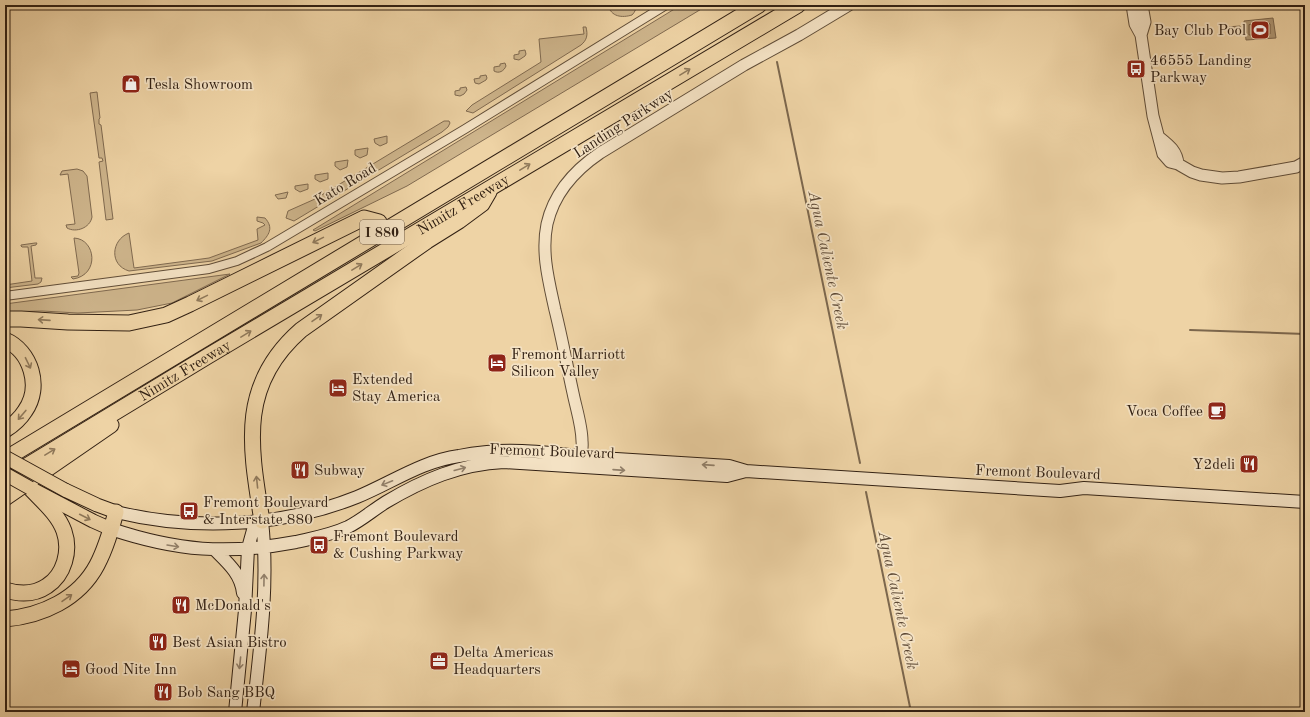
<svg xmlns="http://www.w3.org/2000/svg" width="1310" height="717" viewBox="0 0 1310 717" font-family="'Old Standard TT',serif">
<rect width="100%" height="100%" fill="#eed3a5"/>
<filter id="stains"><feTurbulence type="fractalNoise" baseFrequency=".005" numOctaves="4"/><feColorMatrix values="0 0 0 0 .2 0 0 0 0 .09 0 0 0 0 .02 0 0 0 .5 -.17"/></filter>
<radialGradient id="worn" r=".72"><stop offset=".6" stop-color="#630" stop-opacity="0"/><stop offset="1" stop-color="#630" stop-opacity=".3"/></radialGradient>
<path fill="#ceb58c" stroke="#806a50" d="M 608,5 L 637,5 C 636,9 635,12 632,15 C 622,18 611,17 608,5 Z
M 681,5 L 708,5 L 407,186 L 315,231 L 313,230 Z
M 583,27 L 586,27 C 588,35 587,40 581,45 L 473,113 L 466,111 L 472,105 L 541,62 L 539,39 L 584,34 Z
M 525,50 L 526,54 L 525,56 L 519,60 L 514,59 L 514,55 L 519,54 L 519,51 Z
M 505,63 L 506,66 C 504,71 499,74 494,71 L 494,67 L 500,66 L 500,64 Z
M 486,75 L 487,78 L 486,80 L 479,84 L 475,83 L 474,79 L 480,78 L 480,76 Z
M 466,87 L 467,90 L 464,94 L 460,96 L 455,95 L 455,91 L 460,90 L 460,88 Z
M 97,92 L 100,118 L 99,119 L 99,124 L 101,125 L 113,219 L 106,220 L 99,162 L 103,161 L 102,158 L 99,158 L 90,93 Z
M 444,121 L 449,121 L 450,123 L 448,127 L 442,132 L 294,221 L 286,218 L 288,211 L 315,199 Z
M 387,136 L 387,143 L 380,146 L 375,143 L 374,139 Z
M 368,148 L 367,155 L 360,158 L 355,155 L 355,150 Z
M 348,160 L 347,167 L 340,170 L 335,166 L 335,162 Z
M 77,169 L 83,171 L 87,176 L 92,217 C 90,228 76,233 67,228 L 66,225 L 75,224 L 68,174 L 60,175 L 62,171 Z
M 328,173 L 328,179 L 320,182 L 315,179 L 315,175 Z
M 308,184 L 308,189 L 300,192 L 295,189 L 295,186 Z
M 288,192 L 286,198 L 278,199 L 275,195 Z
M 257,217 L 265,218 C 274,228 269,235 261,243 L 212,261 L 129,271 C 109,265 111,240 129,233 L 134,268 L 209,258 L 258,240 L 257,229 L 265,225 L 263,223 L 257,221 Z
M 74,238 C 96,239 100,275 73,279 L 71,277 L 78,276 L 79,273 Z
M 35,243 L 37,243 L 36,245 L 31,246 L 35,278 L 42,278 L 41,282 L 38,284 L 5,288 L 5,285 L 32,281 L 28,247 L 22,247 L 21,246 L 21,245 Z
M 230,274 L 172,303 L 137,310 L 78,313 L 42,311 L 5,312 L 5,304 Z"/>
<path fill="#ae9673" stroke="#7c674d" d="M 1273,18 L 1276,38 L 1246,40 L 1244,21 Z
M 1240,26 L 1241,32 L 1228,34 L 1227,27 Z"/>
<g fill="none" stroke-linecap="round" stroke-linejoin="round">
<path stroke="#705b43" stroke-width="1" d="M 1268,23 L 1270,24 L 1270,34 L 1249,35 L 1249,25 Z"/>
<path stroke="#7c674d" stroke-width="2" d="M 777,62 L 860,463
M 1190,330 L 1305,334
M 866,492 L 911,712"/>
<defs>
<path id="minor" d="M 5,296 L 209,269 L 237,261 L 267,247 L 465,129 L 666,5"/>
<path id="tertiary" d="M 1132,5 L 1135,24 L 1141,35 L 1153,116 L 1163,154 L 1170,162 L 1178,164 L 1192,172 L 1201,175 L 1222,178 L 1239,177 L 1296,167 L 1305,162
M 1141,35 L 1145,22 L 1142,5
M 1159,137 C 1169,145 1177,151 1178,164
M 580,465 C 581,457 583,449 582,441 C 582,426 576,408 573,393 C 567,366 562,338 555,310 C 549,282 541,253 547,224 C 554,193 575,170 600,153 L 744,65 L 799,35 L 849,5"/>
<path id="secondary" d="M 116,512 C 194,531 282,527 357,497 C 391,483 422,461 459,456 C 479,452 501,450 522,451 C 548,452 574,456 600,458 C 643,461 686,463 729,466 L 746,471 L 1060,491 L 1084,488 L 1305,502
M 111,529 C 177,551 227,555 296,542 C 313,538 331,535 348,527 C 362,520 373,510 386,502 C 423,480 460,464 504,462 L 727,476 L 746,471
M 215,550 C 228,563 241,574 243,593
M 235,712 L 245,610 L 248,548 L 253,530 L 262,521
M 253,712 C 260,649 269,584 262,521"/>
<path id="primary" d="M 65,490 L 97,505 L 116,512
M 36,491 L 93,521 L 111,529"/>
<g id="motorway">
<path d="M 5,319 L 21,319 L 68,322 L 129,323 L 166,315 L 190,304 L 364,218 L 379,222"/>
<path d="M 5,340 C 31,351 42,387 25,411 C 20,419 13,425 5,430"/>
<path d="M 5,459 L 759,5"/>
<path id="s1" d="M 5,479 L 208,356 L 798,5"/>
<path d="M 5,498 L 111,425"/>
<path d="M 262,521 C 250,446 238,385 301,330 L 427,241 L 459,221 L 482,204 L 489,192"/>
<path d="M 5,590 C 18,594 34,595 47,586 C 64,575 71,551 64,531 C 58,514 42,501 30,488"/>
<path d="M 5,619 C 42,616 79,599 97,565 C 106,548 111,530 116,512"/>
</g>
</defs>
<use href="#minor" stroke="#604d38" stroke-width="10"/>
<use href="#tertiary" stroke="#604d38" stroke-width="13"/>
<use href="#secondary" stroke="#312013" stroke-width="14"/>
<use href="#primary" stroke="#312013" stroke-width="15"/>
<use href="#motorway" stroke="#312013" stroke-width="17"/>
<use href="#minor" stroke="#f4e2c4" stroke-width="8"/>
<use href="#tertiary" stroke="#f4e2c4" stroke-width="11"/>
<use href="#secondary" stroke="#f4e2c4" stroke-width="12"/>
<use href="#primary" stroke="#eed3a5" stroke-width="13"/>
<use href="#motorway" stroke="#eed3a5" stroke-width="15"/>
<defs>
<path id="primary-bridge" d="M 5,457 L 65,490
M 5,474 L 30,488"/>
</defs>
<use href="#primary-bridge" stroke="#312013" stroke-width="15" stroke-linecap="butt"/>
<use href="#primary-bridge" stroke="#eed3a5" stroke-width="13"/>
</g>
<defs><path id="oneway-shaft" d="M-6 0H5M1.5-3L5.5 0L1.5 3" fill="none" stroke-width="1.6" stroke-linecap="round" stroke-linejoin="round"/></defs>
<g stroke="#907a5c">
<use href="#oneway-shaft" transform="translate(685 72) rotate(-31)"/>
<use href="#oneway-shaft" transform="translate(525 167) rotate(-31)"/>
<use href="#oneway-shaft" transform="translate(318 240) rotate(154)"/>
<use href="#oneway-shaft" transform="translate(357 267) rotate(-31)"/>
<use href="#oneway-shaft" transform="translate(202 298) rotate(154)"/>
<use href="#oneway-shaft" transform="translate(317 318) rotate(-35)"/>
<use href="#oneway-shaft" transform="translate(44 320) rotate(-176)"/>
<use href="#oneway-shaft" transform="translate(246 334) rotate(-31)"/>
<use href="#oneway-shaft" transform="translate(28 363) rotate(64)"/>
<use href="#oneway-shaft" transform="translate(22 415) rotate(130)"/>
<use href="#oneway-shaft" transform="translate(50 452) rotate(-31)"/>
<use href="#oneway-shaft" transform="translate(257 482) rotate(-96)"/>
<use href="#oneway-shaft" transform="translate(85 517) rotate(27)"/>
<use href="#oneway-shaft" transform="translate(67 598) rotate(-35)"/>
</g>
<g stroke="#92816c">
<use href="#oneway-shaft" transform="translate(708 465) rotate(-176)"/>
<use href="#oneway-shaft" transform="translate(460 469) rotate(-15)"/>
<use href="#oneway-shaft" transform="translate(619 470) rotate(4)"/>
<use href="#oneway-shaft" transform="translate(387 483) rotate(158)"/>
<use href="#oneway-shaft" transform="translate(173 546) rotate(9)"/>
<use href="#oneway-shaft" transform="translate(264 580) rotate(-89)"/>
<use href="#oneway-shaft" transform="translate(240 663) rotate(96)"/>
</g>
<defs>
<symbol id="stadium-square" viewBox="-11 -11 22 22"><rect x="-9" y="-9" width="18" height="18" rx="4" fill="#8f2418" stroke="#f4e2c4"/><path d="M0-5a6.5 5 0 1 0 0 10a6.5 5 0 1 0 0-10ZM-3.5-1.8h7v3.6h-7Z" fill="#fff"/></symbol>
<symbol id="bus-square" viewBox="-11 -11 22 22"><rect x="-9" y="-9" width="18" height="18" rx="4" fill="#8f2418" stroke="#f4e2c4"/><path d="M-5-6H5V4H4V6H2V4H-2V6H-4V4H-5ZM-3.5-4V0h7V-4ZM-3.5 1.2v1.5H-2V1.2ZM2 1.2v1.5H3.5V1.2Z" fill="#fff"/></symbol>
<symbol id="shop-square" viewBox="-11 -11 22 22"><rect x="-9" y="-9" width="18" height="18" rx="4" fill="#8f2418" stroke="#f4e2c4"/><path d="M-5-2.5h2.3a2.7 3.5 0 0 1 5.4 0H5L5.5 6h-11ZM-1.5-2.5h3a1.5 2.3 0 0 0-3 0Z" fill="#fff"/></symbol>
<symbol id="hotel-square" viewBox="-11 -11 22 22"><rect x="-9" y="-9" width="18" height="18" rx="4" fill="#8f2418" stroke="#f4e2c4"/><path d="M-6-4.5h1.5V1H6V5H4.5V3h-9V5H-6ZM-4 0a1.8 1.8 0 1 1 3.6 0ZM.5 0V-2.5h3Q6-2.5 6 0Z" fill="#fff"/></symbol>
<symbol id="cafe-square" viewBox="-11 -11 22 22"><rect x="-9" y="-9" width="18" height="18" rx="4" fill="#8f2418" stroke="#f4e2c4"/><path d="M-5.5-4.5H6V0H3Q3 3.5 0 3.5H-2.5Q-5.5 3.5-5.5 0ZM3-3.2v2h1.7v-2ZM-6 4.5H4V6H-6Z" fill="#fff"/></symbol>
<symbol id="restaurant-square" viewBox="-11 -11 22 22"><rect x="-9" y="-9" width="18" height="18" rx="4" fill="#8f2418" stroke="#f4e2c4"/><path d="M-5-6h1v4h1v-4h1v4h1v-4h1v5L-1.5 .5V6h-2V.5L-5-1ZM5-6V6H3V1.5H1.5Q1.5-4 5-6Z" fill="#fff"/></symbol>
<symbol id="office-square" viewBox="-11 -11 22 22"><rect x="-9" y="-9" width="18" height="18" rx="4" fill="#8f2418" stroke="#f4e2c4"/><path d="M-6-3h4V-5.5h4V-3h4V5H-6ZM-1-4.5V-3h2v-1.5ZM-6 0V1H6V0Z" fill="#fff"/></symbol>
</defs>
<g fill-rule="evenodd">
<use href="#stadium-square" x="1249" y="19" width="22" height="22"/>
<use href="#bus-square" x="1125" y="58" width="22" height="22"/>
<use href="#shop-square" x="120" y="73" width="22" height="22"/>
<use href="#hotel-square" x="486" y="352" width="22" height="22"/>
<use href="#hotel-square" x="327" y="377" width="22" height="22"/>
<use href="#cafe-square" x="1206" y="400" width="22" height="22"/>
<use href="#restaurant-square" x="1238" y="453" width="22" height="22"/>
<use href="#restaurant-square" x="289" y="459" width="22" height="22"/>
<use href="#bus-square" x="178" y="500" width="22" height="22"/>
<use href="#bus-square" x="308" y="534" width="22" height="22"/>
<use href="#restaurant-square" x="170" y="594" width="22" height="22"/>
<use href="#restaurant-square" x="147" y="631" width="22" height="22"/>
<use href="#office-square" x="428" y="650" width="22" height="22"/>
<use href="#hotel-square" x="60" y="658" width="22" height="22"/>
<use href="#restaurant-square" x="152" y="681" width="22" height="22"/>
</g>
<g text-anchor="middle" stroke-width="3.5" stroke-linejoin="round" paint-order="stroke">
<rect fill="#f4e2c4" stroke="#6c5a48" stroke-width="1" x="360" y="220" width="44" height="24" rx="3"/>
<g font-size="14" font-weight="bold" fill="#312013">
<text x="382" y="237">I 880</text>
</g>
<g font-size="15" fill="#312013" stroke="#f4e2c4" text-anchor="start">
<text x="1246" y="35" text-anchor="end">Bay Club Pool</text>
<text x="1150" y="65">46555 Landing<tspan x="1150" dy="17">Parkway</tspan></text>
<text x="145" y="89">Tesla Showroom</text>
<text x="511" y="359">Fremont Marriott<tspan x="511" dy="17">Silicon Valley</tspan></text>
<text x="352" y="384">Extended<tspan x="352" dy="17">Stay America</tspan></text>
<text x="1203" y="416" text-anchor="end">Voca Coffee</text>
<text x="1235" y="469" text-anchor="end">Y2deli</text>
<text x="314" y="475">Subway</text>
<text x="203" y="507">Fremont Boulevard<tspan x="203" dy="17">&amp; Interstate 880</tspan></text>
<text x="333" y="541">Fremont Boulevard<tspan x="333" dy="17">&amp; Cushing Parkway</tspan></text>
<text x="195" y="610">McDonald's</text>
<text x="172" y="647">Best Asian Bistro</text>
<text x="453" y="657">Delta Americas<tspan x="453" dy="17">Headquarters</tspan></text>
<text x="85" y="674">Good Nite Inn</text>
<text x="177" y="697">Bob Sang BBQ</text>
</g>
<g font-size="15" fill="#312013" stroke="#f4e2c4">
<text transform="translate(623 123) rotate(-33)" y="5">Landing Parkway</text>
<text transform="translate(345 184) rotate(-31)" y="5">Kato Road</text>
<text dy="5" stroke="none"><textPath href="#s1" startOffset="534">Nimitz Freeway</textPath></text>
<text dy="5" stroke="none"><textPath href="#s1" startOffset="210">Nimitz Freeway</textPath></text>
<text transform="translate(552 451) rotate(2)" y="5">Fremont Boulevard</text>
<text transform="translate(1038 472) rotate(2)" y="5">Fremont Boulevard</text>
</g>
<g font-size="16" font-style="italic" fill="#5d4935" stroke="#f4e2c4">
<text transform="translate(829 260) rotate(78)" y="6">Agua Caliente Creek</text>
<text transform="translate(899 600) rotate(78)" y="6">Agua Caliente Creek</text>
</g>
</g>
<rect width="1310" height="717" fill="none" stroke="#eed3a5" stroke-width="20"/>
<rect x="6" y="6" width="1298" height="705" fill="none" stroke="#312013" stroke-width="2"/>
<rect x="10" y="10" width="1290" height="697" fill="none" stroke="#312013"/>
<rect width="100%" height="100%" filter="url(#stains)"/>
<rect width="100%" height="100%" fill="url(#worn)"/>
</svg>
